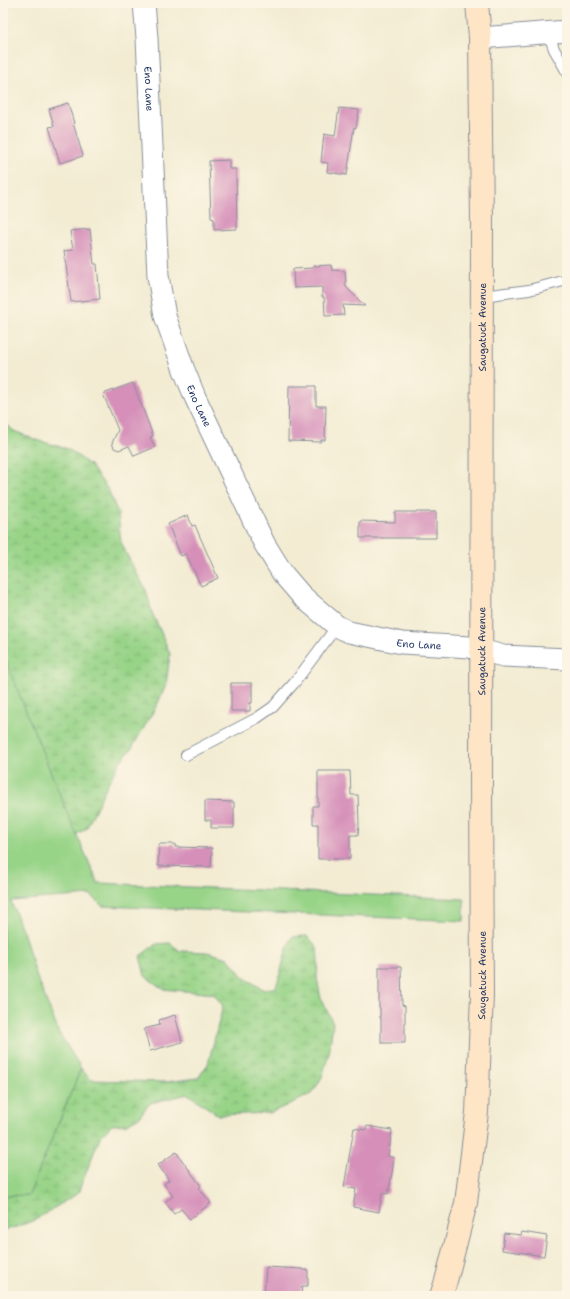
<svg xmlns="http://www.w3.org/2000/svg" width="570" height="1299" viewBox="0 0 570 1299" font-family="'Shantell Sans',sans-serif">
<defs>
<pattern id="wetland-marsh" width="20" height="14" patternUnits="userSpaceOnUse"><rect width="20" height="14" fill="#98d488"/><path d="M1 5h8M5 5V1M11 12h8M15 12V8" fill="none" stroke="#82b678"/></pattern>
</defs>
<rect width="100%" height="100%" fill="#fcf5e5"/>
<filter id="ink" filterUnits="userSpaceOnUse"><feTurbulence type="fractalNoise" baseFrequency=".025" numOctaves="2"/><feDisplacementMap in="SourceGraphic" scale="8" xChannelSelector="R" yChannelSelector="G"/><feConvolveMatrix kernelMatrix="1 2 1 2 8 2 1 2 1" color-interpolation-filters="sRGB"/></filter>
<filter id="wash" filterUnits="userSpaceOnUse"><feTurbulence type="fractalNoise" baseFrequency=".012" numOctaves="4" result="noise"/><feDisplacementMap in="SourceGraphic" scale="16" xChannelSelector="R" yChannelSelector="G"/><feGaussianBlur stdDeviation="0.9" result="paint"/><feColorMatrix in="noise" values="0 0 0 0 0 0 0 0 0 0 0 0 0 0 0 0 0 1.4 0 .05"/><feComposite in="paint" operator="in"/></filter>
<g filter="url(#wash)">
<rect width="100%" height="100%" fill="#f3ecd3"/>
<path fill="url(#wetland-marsh)" stroke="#5a8273" d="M 3,421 L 14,431 L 36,440 L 68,449 L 90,465 L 109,491 L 118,514 L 121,542 L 130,561 L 146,590 L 152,613 L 160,630 L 170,654 L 166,685 L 157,705 L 132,748 L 120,762 L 108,783 L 86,829 L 71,837 L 3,780 Z
M 307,936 L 317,947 L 318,961 L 317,978 L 321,999 L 333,1023 L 329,1053 L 322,1077 L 312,1094 L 270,1113 L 218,1115 L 188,1094 L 150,1103 L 139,1117 L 127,1124 L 112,1125 L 100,1137 L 78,1193 L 35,1220 L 16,1227 L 3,1230 L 3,976 L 61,1046 L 91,1080 L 166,1082 L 198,1078 L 208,1064 L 223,1006 L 214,994 L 163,989 L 145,976 L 140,956 L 156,944 L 170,943 L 180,951 L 207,952 L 228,958 L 243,977 L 264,990 L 276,987 C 282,970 284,953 292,937 Z"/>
<path fill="#98d488" stroke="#5a8273" d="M 3,654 L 66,810 L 98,883 L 464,899 L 464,921 L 102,906 L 91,895 L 11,901 L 24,935 L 36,975 L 59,1033 L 81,1068 L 29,1195 L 3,1196 Z"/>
<g id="blocks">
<path fill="#d58fb9" d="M 68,103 L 74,123 L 73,123 L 83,156 L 60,163 L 49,127 L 54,126 L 49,109 Z
M 339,108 L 359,110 L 356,128 L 354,127 L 347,175 L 327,172 L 328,163 L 321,162 L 324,134 L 335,136 Z
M 229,160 L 229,169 L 236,169 L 237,229 L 214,230 L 214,219 L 211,218 L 209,161 Z
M 90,229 L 94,264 L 97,264 L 100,299 L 71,302 L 64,251 L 73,250 L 70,231 Z
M 331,265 L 332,270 L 345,271 L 346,287 L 365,306 L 343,305 L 344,315 L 325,316 L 324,297 L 322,297 L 322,287 L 294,288 L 293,269 L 313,268 L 313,266 Z
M 133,383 L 153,436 L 150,437 L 155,447 L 134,456 L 129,446 L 119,450 L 114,448 L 112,443 L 118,430 L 103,394 Z
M 289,386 L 316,386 L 316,406 L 326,406 L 325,440 L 321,440 L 321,442 L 288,441 Z
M 395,512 L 436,512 L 436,538 L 360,538 L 360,521 L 395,522 Z
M 188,515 L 192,526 L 195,525 L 197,530 L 218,578 L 201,586 L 186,554 L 181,556 L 168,524 Z
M 231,683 L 252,683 L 252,703 L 250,703 L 250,711 L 231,711 Z
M 318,771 L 350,771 L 351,795 L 358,795 L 359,825 L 358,835 L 350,835 L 350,859 L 318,859 L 318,824 L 313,824 L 313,806 L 318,806 Z
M 205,801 L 234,802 L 234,828 L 211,828 L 211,820 L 205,820 Z
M 159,844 L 175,844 L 175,847 L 212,848 L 211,867 L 158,866 Z
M 379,967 L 401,967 L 402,1005 L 405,1006 L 405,1043 L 381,1043 L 381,1018 L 380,1018 L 380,1008 L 379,1008 Z
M 175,1015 L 182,1042 L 150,1051 L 144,1029 L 160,1025 L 159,1020 Z
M 367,1126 L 392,1130 L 388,1156 L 394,1158 L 392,1173 L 388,1194 L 382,1193 L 379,1212 L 353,1207 L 356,1189 L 344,1187 L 354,1128 L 366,1130 Z
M 176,1152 L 201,1186 L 199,1188 L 211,1203 L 190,1219 L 181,1209 L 174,1214 L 165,1202 L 173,1196 L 164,1184 L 169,1180 L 158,1165 Z
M 522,1232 L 547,1236 L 544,1256 L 502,1250 L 504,1233 L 521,1235 Z
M 266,1267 L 303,1269 L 303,1270 L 308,1270 L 308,1286 L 302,1286 L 301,1296 L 264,1296 Z"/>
</g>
</g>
<g filter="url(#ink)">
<use href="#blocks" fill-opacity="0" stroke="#878e98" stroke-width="1"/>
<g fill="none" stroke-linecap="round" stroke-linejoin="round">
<defs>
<path id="service" d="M 548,32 L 554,49 L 567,72
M 482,296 L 529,290 L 567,280
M 186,755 L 257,718 L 273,707 L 295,682 L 337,626"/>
<g id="minor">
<path id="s1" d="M 144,3 L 147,38 L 158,276 L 165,316 L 184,370 L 195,397 L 264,543 L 283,574 L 301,595 L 311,604 L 337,626 L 349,632 L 402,643 L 470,647 L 503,656 L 567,659"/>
<path d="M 480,38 L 567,31"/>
</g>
<g id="secondary">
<path id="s2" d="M 441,1296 L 446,1281 L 466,1203 L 477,1112 L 482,995 L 481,780 L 482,223 L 480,38 L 477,3"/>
</g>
</defs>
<use href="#service" stroke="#878e98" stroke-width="12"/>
<use href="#minor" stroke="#878e98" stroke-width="23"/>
<use href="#secondary" stroke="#878e98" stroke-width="24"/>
<use href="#service" stroke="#fff" stroke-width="10"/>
<use href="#minor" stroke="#fff" stroke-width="21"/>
<use href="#secondary" stroke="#fde5c5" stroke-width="22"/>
</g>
</g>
<g text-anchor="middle" stroke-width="3" stroke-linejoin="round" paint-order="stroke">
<g font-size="10" fill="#1b2f5e" stroke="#fcf5e5">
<text dy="4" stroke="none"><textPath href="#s1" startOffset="86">Eno Lane</textPath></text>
<text dy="4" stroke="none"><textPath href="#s2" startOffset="973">Saugatuck Avenue</textPath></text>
<text dy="4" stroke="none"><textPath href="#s1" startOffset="410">Eno Lane</textPath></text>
<text dy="4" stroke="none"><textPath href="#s1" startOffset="758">Eno Lane</textPath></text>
<text dy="4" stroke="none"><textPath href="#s2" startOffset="649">Saugatuck Avenue</textPath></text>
<text dy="4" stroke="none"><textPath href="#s2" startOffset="325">Saugatuck Avenue</textPath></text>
</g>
</g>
<rect width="570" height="1299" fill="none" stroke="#fcf5e5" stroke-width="16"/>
</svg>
